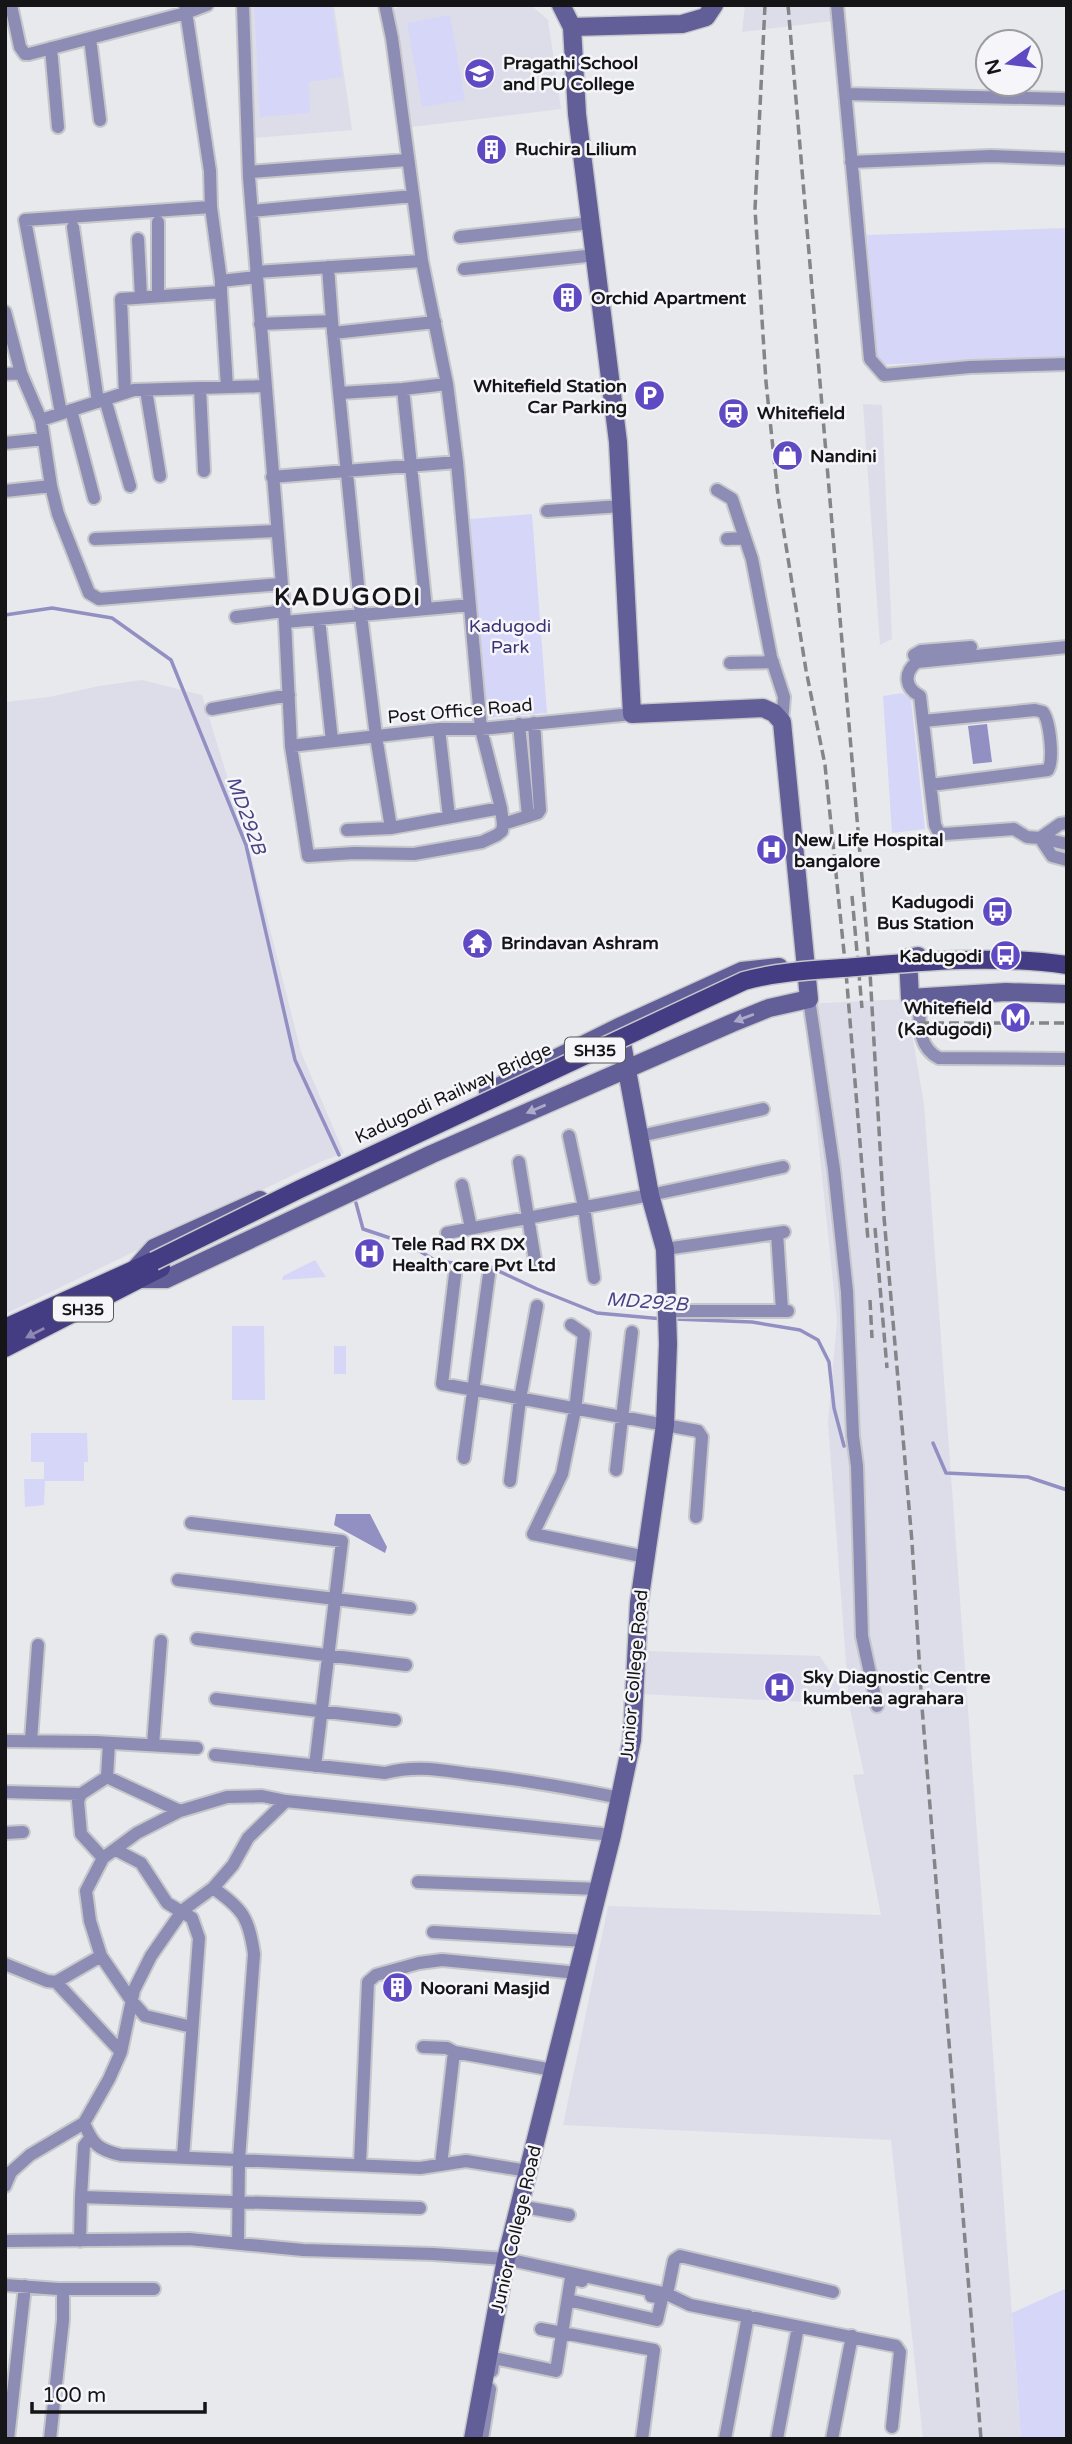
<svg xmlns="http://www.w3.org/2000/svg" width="1072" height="2444" viewBox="0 0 1072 2444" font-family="'Varela Round',sans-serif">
<rect width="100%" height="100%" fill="#e8e9ed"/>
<path fill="#dddde9" d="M 251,5 L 334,5 L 352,130 L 254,138 Z
M 406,5 L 531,5 L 548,20 L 561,109 L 412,127 L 393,9 Z
M 745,5 L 830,5 L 833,21 L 742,32 Z
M 863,404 L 882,405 L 892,639 L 880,645 Z
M 142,680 L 202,695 L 250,850 L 301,1052 L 344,1153 L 320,1162 L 5,1314 L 5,702 L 49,697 L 99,686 Z
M 906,999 L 924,1104 L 1021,2439 L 923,2439 L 891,2140 L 563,2125 L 608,1906 L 881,1915 L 853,1775 L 864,1774 L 849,1704 L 641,1694 L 644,1651 L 820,1656 L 849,1702 L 828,1423 L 837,1320 L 804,1004 Z"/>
<path fill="#d6d6f8" d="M 254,5 L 332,5 L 342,77 L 309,82 L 310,113 L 260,117 Z
M 450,15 L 465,100 L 422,107 L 407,23 Z
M 1067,228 L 1067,356 L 877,365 L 867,235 Z
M 532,514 L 547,713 L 486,718 L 470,519 Z
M 902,693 L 911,700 L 925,829 L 892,833 L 883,696 Z
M 315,1260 L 326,1277 L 282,1280 L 283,1276 Z
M 232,1326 L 264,1326 L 265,1400 L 232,1400 Z
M 334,1346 L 346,1346 L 346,1374 L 334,1374 Z
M 31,1433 L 87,1433 L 88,1462 L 84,1462 L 84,1481 L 45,1481 L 44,1505 L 25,1507 L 24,1479 L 44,1479 L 44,1462 L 31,1462 Z
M 1067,2288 L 1067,2439 L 1021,2439 L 1012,2313 Z"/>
<path fill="#9290c2" d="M 987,724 L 992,762 L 973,764 L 968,726 Z
M 336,1514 L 370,1514 L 387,1547 L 385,1553 L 334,1525 Z"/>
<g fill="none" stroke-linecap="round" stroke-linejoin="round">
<path stroke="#9290c2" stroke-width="3.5" d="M 5,615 L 52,608 L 112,618 L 171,660 L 246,845 L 295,1060 L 339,1155
M 356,1203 L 363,1229 L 408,1244 L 436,1261 L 490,1267 L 537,1289 L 597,1313 L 663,1319
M 674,1319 L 752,1322 L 800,1330 L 818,1340 L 829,1362 L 834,1408 L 844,1446
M 933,1443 L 946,1473 L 1028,1477 L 1067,1490"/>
<defs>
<path id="street" d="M 11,5 L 20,47 L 25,54 L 29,54 L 186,13 L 207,5
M 185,5 L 210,171 L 211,207 L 221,281
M 243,5 L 249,177 L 285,622 L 291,746 L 308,856 L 354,853 L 414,854 L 482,842 L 497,835 L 502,831 L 503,824 L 501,808 L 481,729 L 457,462 L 447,384 L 422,261 L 392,38 L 385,5
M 837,5 L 870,359 L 884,375 L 970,367 L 1067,364
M 90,38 L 100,120
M 51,48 L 58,127
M 846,94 L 1067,99
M 851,162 L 991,156 L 1067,159
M 249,172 L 407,160
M 252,211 L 413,196
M 73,227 L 98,402
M 460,237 L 591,223
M 138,239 L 141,296
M 328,267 L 332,321
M 464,269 L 596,255
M 256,272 L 422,261
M 221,292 L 227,387
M 158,296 L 158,222
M 5,312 L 21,373
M 260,324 L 332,321 L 361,615 L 376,736 L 391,828 L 501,808
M 333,333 L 435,322
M 5,374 L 21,373 L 41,420 L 134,390 L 265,386
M 200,388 L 204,471
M 403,389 L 447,384
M 146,390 L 160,476
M 125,393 L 121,299 L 221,292 L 221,281 L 257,277
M 340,393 L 403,389 L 426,609
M 105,399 L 130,486
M 71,410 L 94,498
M 61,413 L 25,220 L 211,207
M 41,420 L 51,486 L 58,514 L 89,593 L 99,599 L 281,584
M 5,443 L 44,439
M 272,477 L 457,462
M 717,490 L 732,499 L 752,559 L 771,657 L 784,697 L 782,722
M 5,491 L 51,486
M 547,511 L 622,506
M 95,539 L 276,531
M 727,539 L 745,538
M 236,617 L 284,611
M 319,619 L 332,741
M 285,622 L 470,605
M 1067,647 L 917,662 C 903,673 905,688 920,696 L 935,825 L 939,833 L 945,834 L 1014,829 L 1027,837 L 1040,838 L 1060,824 L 1067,823
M 917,662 L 914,655 L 921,651 L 971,647
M 730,663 L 773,662
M 212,709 L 289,695
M 923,721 L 1035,710 L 1043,712 C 1050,722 1054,760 1048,770 L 931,785
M 519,724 L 528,816
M 439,729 L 449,817
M 291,746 L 439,729 L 481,729 L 632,714
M 503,824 L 538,813 L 540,810 L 534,723
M 347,830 L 391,828
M 1040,838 L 1052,856 L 1067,860
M 1054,841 L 1067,844
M 919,997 C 920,1019 916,1047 939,1058 L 1067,1059
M 809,999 L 834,1169 L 847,1292 L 853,1436 L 857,1466 L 862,1636 L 877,1706
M 569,1136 L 584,1207 L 594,1278
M 640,1136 L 763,1109
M 519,1162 L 535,1260
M 462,1185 L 471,1228
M 447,1233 L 650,1195 L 783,1167
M 777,1233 L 782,1310
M 665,1249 L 784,1232
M 455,1275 L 442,1384 L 698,1431 L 702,1437 L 696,1517
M 667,1311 L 788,1311
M 571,1325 L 584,1334 L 575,1410 L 562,1474 L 533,1534 L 646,1557
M 464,1458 L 489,1274
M 616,1470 L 632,1332
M 510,1481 L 520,1399 L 537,1306
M 191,1523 L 342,1541 L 315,1766
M 178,1580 L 410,1608
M 197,1639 L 406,1665
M 216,1699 L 395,1720
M 31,1740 L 38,1645
M 5,1741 L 96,1742 L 197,1748
M 153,1745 L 161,1641
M 215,1755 L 385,1773 C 416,1765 439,1770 470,1774 C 521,1779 570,1788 620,1798
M 107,1777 L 180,1811
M 5,1792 L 81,1794
M 5,1833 L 23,1832
M 116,1850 L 141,1863 L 167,1903 L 192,1918 L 199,1938 L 183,2157
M 103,1858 L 81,1834 L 78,1801 L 81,1794 L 107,1777 L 109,1743
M 418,1882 L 598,1889
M 213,1888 C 243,1909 249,1918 254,1954 L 239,2159 L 238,2244
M 433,1932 L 586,1941
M 5,1964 L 47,1981 L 56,1982 L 101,1956
M 56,1982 L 121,2052
M 192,2027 L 145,2016 L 131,2000 L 101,1956 L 90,1921 L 86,1891 L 103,1858 L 137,1833 L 180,1811 L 227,1797 L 262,1796 L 286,1801
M 423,2047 L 447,2048 L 454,2052 L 553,2070
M 84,2123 C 93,2145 99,2150 121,2155 L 420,2168 L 466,2161 L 528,2171
M 360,2164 L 368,1982 L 376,1975 L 419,1963 L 442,1960 L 578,1973
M 441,2165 L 454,2052
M 5,2186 L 11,2172 L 30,2155 L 84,2123 L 109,2079 L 121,2052 L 134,1990 L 151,1956 L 183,1910 L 213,1888 L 233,1865 L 248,1838 L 286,1801 L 612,1835
M 81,2197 L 84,2146 L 91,2137
M 519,2206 L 569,2215
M 5,2241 L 189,2239 L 303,2250 L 433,2254 L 506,2259 L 667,2294 L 690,2305 L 896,2346 L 900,2352 L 892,2427
M 80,2241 L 81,2197 L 420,2208
M 5,2285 L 58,2289 L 154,2289
M 667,2294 L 674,2260 L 680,2256 L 833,2292
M 568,2300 L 657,2320 L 662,2298 L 651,2296
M 541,2329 L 654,2350 L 642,2439
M 492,2371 L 494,2358 L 556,2371 L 571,2278 L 582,2281
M 8,2439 L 25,2286
M 50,2439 L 63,2320 L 63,2289
M 482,2439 L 490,2389
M 725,2439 L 748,2316
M 777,2439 L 798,2327
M 832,2439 L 852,2336"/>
<path id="secondary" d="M 572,27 L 682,24 L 706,17 L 714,5
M 918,956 L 908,958 L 910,998 L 1006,992 L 1067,994
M 488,1092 L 619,1027 L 742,971 L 779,967
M 136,1268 L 154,1248 L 260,1200
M 141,1279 L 166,1279 L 432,1154 L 732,1023 L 769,1008 L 809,999 L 782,722 L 774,713 L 763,708 L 632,714 L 618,442 L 577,114 L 572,27 L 561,5
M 473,2439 L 506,2259 L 612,1835 L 632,1740 L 639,1603 L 665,1425 L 668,1344 L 665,1249 L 650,1195 L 619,1027"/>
<path id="primary" d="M 5,1328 L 151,1262
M 5,1348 L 161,1268"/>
</defs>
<use href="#street" stroke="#c6c7cb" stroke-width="16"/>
<use href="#secondary" stroke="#c6c7cb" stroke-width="21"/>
<use href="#primary" stroke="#c6c7cb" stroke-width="21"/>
<use href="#street" stroke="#8d8cb4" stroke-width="12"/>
<use href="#secondary" stroke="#625e98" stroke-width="18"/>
<use href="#primary" stroke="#453d83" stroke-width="18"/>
<path stroke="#848588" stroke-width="3.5" stroke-dasharray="10 5" stroke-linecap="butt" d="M 765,5 L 755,209 L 766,382 L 778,496 L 806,670 L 825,765 L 846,972 L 868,1240
M 788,5 L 870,972 L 884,1217 L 912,1542 L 922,1707 L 981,2439
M 852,896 L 862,1008
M 919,1023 L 1067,1023
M 875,1228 L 887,1368
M 870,1300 L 872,1338"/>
<defs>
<path id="primary-bridge" d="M 154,1261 L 298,1190 L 744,981 C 780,971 818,970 856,967 C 926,961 997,955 1067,965"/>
</defs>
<use href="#primary-bridge" stroke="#c6c7cb" stroke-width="21" stroke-linecap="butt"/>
<use href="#primary-bridge" stroke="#453d83" stroke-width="18"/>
</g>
<defs><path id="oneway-solid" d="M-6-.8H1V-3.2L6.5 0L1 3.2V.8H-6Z" transform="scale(1.75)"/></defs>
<g fill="#acaac9">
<use href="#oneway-solid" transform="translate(744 1018) rotate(159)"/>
<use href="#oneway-solid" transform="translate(536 1109) rotate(157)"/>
</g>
<use fill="#8c87b3" href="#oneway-solid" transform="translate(35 1333) rotate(153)"/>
<defs>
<symbol id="school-disc" viewBox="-11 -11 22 22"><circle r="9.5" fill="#5f4ac3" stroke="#f6f6fa"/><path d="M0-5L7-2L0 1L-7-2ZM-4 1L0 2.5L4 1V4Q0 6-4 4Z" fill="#fff"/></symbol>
<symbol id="building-disc" viewBox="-11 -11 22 22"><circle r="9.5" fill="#5f4ac3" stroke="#f6f6fa"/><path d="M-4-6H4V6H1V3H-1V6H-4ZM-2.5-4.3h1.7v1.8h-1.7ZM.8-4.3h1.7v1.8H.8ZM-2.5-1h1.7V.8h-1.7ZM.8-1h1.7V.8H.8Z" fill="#fff"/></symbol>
<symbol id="parking-disc" viewBox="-11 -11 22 22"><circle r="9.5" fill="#5f4ac3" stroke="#f6f6fa"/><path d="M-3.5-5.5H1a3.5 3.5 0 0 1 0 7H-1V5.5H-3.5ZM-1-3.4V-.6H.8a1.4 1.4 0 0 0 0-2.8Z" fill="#fff"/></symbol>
<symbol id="station-disc" viewBox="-11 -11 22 22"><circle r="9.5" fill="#5f4ac3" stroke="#f6f6fa"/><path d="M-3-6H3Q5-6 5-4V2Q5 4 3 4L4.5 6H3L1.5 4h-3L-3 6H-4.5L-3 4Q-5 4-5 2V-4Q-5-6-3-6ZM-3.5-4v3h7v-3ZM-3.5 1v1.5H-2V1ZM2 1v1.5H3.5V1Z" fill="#fff"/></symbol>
<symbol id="shop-disc" viewBox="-11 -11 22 22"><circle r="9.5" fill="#5f4ac3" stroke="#f6f6fa"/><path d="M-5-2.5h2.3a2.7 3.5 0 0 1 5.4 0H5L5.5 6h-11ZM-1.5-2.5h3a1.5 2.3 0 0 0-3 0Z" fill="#fff"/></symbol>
<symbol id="hospital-disc" viewBox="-11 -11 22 22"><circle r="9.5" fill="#5f4ac3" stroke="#f6f6fa"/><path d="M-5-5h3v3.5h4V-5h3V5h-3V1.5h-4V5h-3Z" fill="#fff"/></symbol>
<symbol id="bus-disc" viewBox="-11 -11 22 22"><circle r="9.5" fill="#5f4ac3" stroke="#f6f6fa"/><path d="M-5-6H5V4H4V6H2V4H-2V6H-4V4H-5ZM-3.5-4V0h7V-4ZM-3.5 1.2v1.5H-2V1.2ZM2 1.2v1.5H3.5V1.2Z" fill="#fff"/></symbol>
<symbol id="temple-disc" viewBox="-11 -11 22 22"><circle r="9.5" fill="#5f4ac3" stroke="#f6f6fa"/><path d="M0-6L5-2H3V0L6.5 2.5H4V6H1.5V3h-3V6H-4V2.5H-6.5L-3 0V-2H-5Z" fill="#fff"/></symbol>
<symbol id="metro-disc" viewBox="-11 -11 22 22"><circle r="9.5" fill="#5f4ac3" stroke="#f6f6fa"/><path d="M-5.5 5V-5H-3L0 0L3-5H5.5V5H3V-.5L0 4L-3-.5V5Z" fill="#fff"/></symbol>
</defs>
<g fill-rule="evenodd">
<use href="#school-disc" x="462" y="56" width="35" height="35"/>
<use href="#building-disc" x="474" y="132" width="35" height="35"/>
<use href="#building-disc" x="550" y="280" width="35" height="35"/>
<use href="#parking-disc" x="632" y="378" width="35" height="35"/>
<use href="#station-disc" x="716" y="396" width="35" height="35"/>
<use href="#shop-disc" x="770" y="438" width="35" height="35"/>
<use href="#hospital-disc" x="754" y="832" width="35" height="35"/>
<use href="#bus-disc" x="980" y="894" width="35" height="35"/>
<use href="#temple-disc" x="460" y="926" width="35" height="35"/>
<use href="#bus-disc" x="988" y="938" width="35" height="35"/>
<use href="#metro-disc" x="998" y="1000" width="35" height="35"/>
<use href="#hospital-disc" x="352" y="1236" width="35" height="35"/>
<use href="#hospital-disc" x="762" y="1670" width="35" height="35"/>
<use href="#building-disc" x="380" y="1970" width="35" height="35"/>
</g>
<g text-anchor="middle" stroke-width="5" stroke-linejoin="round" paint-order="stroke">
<g fill="#f6f6fa" stroke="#58585b" stroke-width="2">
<rect x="565" y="1037.5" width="60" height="25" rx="5"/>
<rect x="53" y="1296.5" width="60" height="25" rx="5"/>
</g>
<g font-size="16" font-weight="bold" fill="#151517">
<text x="595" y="1056">SH35</text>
<text x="83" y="1315">SH35</text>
</g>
<g font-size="18" font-weight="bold" fill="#151517" stroke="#f6f6fa" text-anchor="start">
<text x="503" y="69">Pragathi School<tspan x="503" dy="21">and PU College</tspan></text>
<text x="515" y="155">Ruchira Lilium</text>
<text x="591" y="304">Orchid Apartment</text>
<text x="627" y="392" text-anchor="end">Whitefield Station<tspan x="627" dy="21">Car Parking</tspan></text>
<text x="757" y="419">Whitefield</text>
<text x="810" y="462">Nandini</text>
<text x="794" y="846">New Life Hospital<tspan x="794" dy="21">bangalore</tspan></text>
<text x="974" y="908" text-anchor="end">Kadugodi<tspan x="974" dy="21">Bus Station</tspan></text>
<text x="501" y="949">Brindavan Ashram</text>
<text x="982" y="962" text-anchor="end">Kadugodi</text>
<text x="992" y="1014" text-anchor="end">Whitefield<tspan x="992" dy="21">(Kadugodi)</tspan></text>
<text x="392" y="1250">Tele Rad RX DX<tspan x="392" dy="21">Health care Pvt Ltd</tspan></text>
<text x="803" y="1683">Sky Diagnostic Centre<tspan x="803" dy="21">kumbena agrahara</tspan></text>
<text x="420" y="1994">Noorani Masjid</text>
</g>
<g font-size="18" fill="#3a3270" stroke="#f6f6fa">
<text x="510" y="632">Kadugodi<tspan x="510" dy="21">Park</tspan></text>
</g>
<g font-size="18" fill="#151517" stroke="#f6f6fa">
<text transform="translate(460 711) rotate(-5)" y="6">Post Office Road</text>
<text transform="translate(453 1093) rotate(-25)" y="6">Kadugodi Railway Bridge</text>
<text transform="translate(634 1675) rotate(-85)" y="6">Junior College Road</text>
<text transform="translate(516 2229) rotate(-77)" y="6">Junior College Road</text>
</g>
<g font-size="19" font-style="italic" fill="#4b4484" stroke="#f6f6fa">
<text transform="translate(247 815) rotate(70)" y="7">MD292B</text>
<text transform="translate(647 1301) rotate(4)" y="7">MD292B</text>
</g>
<g font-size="24" font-weight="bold" letter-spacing="2" fill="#151517" stroke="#f6f6fa">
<text x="348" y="605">KADUGODI</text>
</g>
</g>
<rect width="1072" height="2444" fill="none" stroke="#151517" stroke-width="14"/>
<g transform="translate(1009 63) rotate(256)"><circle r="33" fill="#f6f6fa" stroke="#9c9c9f" stroke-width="2"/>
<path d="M0-5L12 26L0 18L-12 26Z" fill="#5f4ac3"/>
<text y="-10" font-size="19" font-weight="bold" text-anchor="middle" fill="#151517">N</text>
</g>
<path d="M32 2402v10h173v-10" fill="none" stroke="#151517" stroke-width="3.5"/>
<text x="42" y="2402" font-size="21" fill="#151517" stroke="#f6f6fa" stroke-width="5" paint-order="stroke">100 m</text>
</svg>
